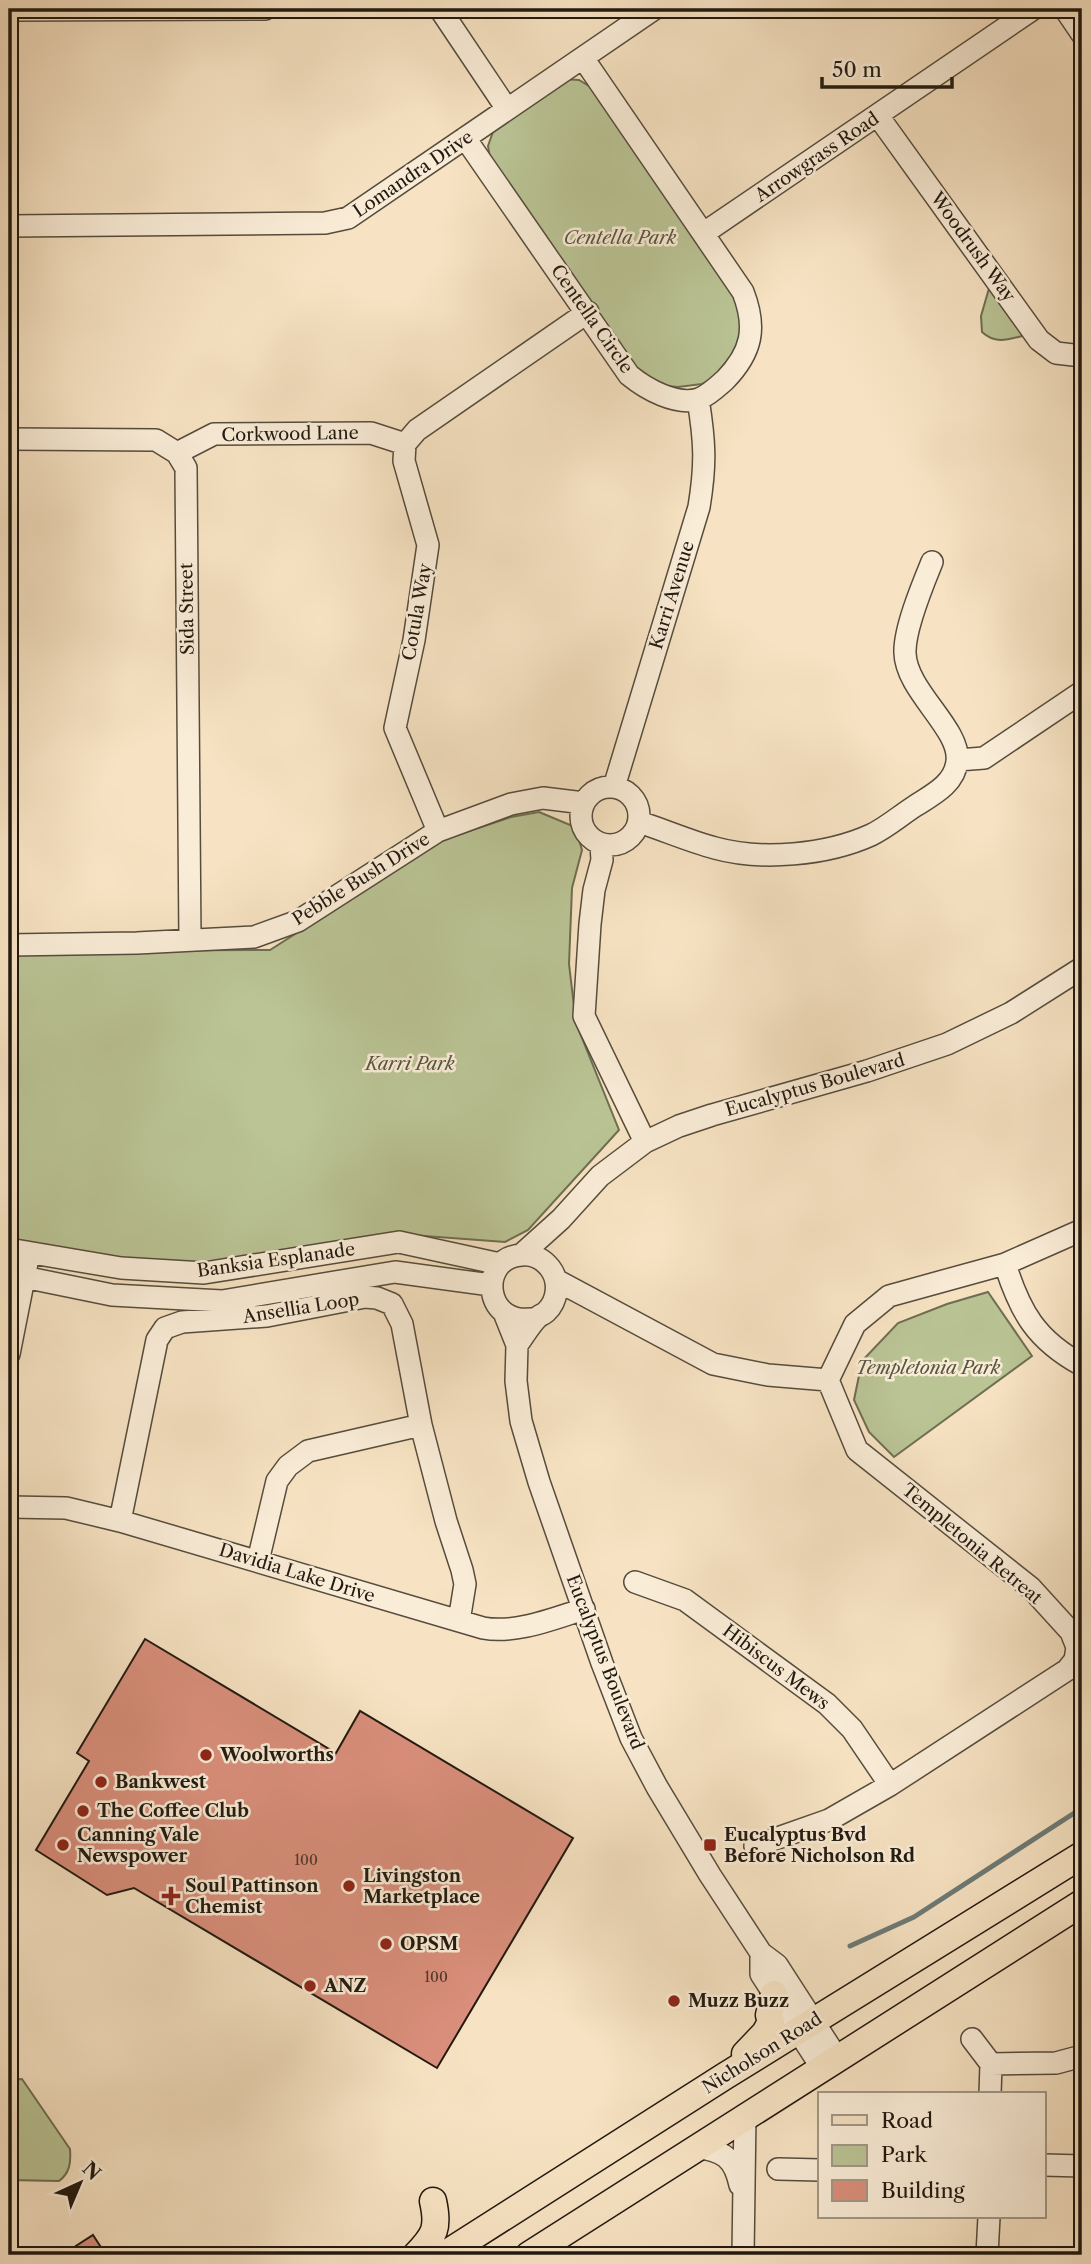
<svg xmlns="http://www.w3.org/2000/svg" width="1091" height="2264" viewBox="0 0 1091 2264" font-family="'Libre Caslon Text',serif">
<rect width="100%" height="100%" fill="#f7e3c3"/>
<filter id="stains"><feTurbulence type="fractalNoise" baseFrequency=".00286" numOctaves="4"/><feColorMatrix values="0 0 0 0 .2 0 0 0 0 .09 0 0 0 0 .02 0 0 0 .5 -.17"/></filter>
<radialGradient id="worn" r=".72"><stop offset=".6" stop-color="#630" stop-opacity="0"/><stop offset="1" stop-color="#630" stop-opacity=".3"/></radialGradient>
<path fill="#bac495" stroke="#6e6e52" stroke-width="2" d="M 563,79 L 579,80 L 594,89 L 732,289 L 742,311 L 738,349 L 715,378 L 702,384 L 678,387 L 667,386 L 640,374 L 490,158 L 488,146 L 494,129 Z
M 990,285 L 1026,335 C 1009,339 996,345 982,332 L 981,316 Z
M 539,812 L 575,827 L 582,850 L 572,888 L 569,964 L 576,1023 L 619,1130 L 528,1230 L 505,1242 L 398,1234 L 218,1266 L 118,1265 L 9,1244 L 9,951 L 270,950 L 442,840 L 511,817 Z
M 988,1292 L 1032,1356 L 894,1457 L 869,1432 L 854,1400 L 862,1361 L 898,1323 L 947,1304 Z
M 22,2079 L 70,2149 C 71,2162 70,2173 59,2181 L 9,2180 L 11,2080 Z"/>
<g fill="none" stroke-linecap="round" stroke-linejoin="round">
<path stroke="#6d7b77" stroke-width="5" d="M 850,1946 L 914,1917 L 1082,1808"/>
</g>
<path fill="#da8f7c" stroke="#211910" stroke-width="2" d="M 145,1639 L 336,1753 L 360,1711 L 573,1838 L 437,2068 L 134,1888 L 107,1895 L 36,1850 L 89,1761 L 77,1753 Z
M 93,2235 L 106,2255 L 62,2255 Z"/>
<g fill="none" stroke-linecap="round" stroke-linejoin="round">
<defs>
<path id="minor" d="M 440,9 L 507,109
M 1065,9 L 1082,34
M 9,10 L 265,9
M 878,116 L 1039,340 L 1056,353 L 1082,356
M 465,138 L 629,375 C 646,389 676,406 699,399 C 709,395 717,387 725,380 C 752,352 757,328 743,292 L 583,58
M 9,226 L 325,223 L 348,218 L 654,9
M 704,233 L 1033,9
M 9,439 L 156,440 L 177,453 L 186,468 L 190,940
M 177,453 L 214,434 L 371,433 L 405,444
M 958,760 L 984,758 L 1082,692
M581 816a29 29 0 1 1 58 0a29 29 0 1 1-58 0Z
M 614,787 L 699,507 C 706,464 705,442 698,399
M 639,822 C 664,830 689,841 715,848 C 761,861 827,855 871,835 C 886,828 901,815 915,806 C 932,795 955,784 957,761 C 961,729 906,691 905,653 C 904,629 923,584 932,562
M 438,831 L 395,728 L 414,640 L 428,545 L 404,461 L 405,444 L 417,430 L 588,312
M 601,845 L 602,860 L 594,890 L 590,924 L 584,1016 L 645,1142
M 9,945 L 137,943 L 254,937 L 298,921 L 438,831 L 511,804 L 543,798 L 584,803
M 9,1249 L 121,1268 L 204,1273 L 399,1242 L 500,1264
M 521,1255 L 561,1219 L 600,1176 L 645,1142 L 679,1126 L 712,1115 L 867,1071 L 947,1044 L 1011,1013 L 1082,968
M 1005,1264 C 1020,1312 1036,1340 1082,1365
M 9,1274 L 112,1295 L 222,1301 L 395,1272 L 491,1285
M 556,1280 L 713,1364 L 768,1375 L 828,1380
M 505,1315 L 517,1345 L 516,1381 L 521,1421 L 539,1482 L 602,1663 L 631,1738 L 657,1787 L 710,1875 L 761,1953 L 777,1965 L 837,2058
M 517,1345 C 524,1336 529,1326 537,1318 C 541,1314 541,1316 546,1312 C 558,1301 560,1281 550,1268 C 543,1259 533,1254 522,1255 C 477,1257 483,1330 537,1318
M 9,1354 L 27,1263
M 9,1507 L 66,1508 L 120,1521 L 483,1628 C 516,1634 552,1619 584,1609
M 120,1521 L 157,1340 L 165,1328 L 182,1322 L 267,1316 L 365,1297 L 377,1298 L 392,1304 L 402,1324 L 421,1425 L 446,1521 L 462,1570 L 465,1584 L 459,1621
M 258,1561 L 277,1481 L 288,1466 L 308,1451 L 421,1425
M 635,1582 L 685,1600 L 827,1704 L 852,1729 L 890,1785
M 755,1846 L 829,1820 L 890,1785 L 1067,1670 L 1075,1660 L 1077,1647 L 1071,1632 L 1031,1588 L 857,1450 L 828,1380 L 855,1324 L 889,1296 L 1005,1264 L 1082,1230
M 761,1953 L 761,1974 L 822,2068
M 972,2039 L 991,2064 L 990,2094
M 991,2064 L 1056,2063 L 1082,2056
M 696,2147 C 723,2151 734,2157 740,2185
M 1044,2165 L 1082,2166
M 778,2169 L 820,2170
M 743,2255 L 745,2115
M 987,2255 L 989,2217"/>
<path id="major" d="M 745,2054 L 765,2033 L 771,2022 L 769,2015 L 774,1994
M 416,2255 C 435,2235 439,2228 433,2201
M 444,2255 L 725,2076 L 1082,1855
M 529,2255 L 1082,1903"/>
</defs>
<use href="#minor" stroke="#564c3d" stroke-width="24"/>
<use href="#major" stroke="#211910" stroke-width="29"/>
<use href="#minor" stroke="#faedd8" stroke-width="21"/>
<use href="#major" stroke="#f7e3c3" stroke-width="26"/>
</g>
<g fill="#8f2418" stroke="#faedd8" stroke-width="2.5">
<circle cx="206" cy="1755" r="7"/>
<circle cx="101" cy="1782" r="7"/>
<circle cx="83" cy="1811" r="7"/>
<circle cx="63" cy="1845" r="7"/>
<rect x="703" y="1838" width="14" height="14" rx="3.5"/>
<circle cx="349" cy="1886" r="7"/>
<path d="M167.5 1885.5h7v7h7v7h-7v7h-7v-7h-7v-7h7z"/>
<circle cx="386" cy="1944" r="7"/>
<circle cx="310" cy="1986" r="7"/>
<circle cx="674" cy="2001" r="7"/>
</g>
<g text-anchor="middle" stroke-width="5" stroke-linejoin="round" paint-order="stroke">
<g font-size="14" fill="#4f362b">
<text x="306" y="1865">100</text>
<text x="436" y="1982">100</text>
</g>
<g font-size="18" fill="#211910" stroke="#faedd8">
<text transform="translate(817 157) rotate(-34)" y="6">Arrowgrass Road</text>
<text transform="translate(413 174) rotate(-34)" y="6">Lomandra Drive</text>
<text transform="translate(973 247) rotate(54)" y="6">Woodrush Way</text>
<text transform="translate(592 319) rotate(55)" y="6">Centella Circle</text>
<text transform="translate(290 434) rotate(-1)" y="6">Corkwood Lane</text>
<text transform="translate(672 595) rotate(-73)" y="6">Karri Avenue</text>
<text transform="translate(187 609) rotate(-91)" y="6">Sida Street</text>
<text transform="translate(417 612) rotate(-80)" y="6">Cotula Way</text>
<text transform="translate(361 879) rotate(-32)" y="6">Pebble Bush Drive</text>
<text transform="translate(815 1085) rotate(-16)" y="6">Eucalyptus Boulevard</text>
<text transform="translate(276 1260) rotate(-8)" y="6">Banksia Esplanade</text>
<text transform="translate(301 1308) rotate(-9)" y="6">Ansellia Loop</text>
<text transform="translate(972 1544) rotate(40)" y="6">Templetonia Retreat</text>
<text transform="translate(297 1573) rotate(17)" y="6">Davidia Lake Drive</text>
<text transform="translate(605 1662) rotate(69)" y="6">Eucalyptus Boulevard</text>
<text transform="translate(776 1667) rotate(37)" y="6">Hibiscus Mews</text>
<text transform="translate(762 2053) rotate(-32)" y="6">Nicholson Road</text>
</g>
<g font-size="18" font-style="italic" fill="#57553f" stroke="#faedd8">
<text x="620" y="244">Centella Park</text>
<text x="410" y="1070">Karri Park</text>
<text x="928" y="1374">Templetonia Park</text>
</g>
<g font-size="18" font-weight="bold" fill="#211910" stroke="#faedd8" text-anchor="start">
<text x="220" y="1761">Woolworths</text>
<text x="115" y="1788">Bankwest</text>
<text x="97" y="1817">The Coffee Club</text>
<text x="77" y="1841">Canning Vale<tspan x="77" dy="21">Newspower</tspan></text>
<text x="724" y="1841">Eucalyptus Bvd<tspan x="724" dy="21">Before Nicholson Rd</tspan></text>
<text x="363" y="1882">Livingston<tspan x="363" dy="21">Marketplace</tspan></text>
<text x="185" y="1892">Soul Pattinson<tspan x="185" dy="21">Chemist</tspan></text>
<text x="400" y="1950">OPSM</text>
<text x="324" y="1992">ANZ</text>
<text x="688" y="2007">Muzz Buzz</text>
</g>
</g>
<rect width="1091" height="2264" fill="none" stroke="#f7e3c3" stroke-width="35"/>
<rect x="10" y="10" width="1070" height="2243" fill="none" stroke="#211910" stroke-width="3.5"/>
<rect x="18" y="18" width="1056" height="2229" fill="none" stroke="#211910" stroke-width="2"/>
<rect x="818" y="2092" width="228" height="126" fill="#faedd8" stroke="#a39888" stroke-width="2"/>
<rect x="832" y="2115" width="35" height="10" fill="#f7e3c3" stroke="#a39888" stroke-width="2"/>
<text x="881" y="2128" font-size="21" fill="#211910">Road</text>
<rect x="832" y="2145" width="35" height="21" fill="#bac495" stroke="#a39888" stroke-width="2"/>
<text x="881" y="2162" font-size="21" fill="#211910">Park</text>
<rect x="832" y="2180" width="35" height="21" fill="#da8f7c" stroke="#a39888" stroke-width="2"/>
<text x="881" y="2198" font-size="21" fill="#211910">Building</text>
<g transform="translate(80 2183) rotate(44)" stroke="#faedd8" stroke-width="5" paint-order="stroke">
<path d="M0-5L12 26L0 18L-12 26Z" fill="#211910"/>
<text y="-10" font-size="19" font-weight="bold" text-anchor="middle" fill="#211910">N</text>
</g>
<path d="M822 77v10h130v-10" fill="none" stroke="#211910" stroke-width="3.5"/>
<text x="832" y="77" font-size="21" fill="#211910" stroke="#faedd8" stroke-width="5" paint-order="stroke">50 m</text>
<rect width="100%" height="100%" filter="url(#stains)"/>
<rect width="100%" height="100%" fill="url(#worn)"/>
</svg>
